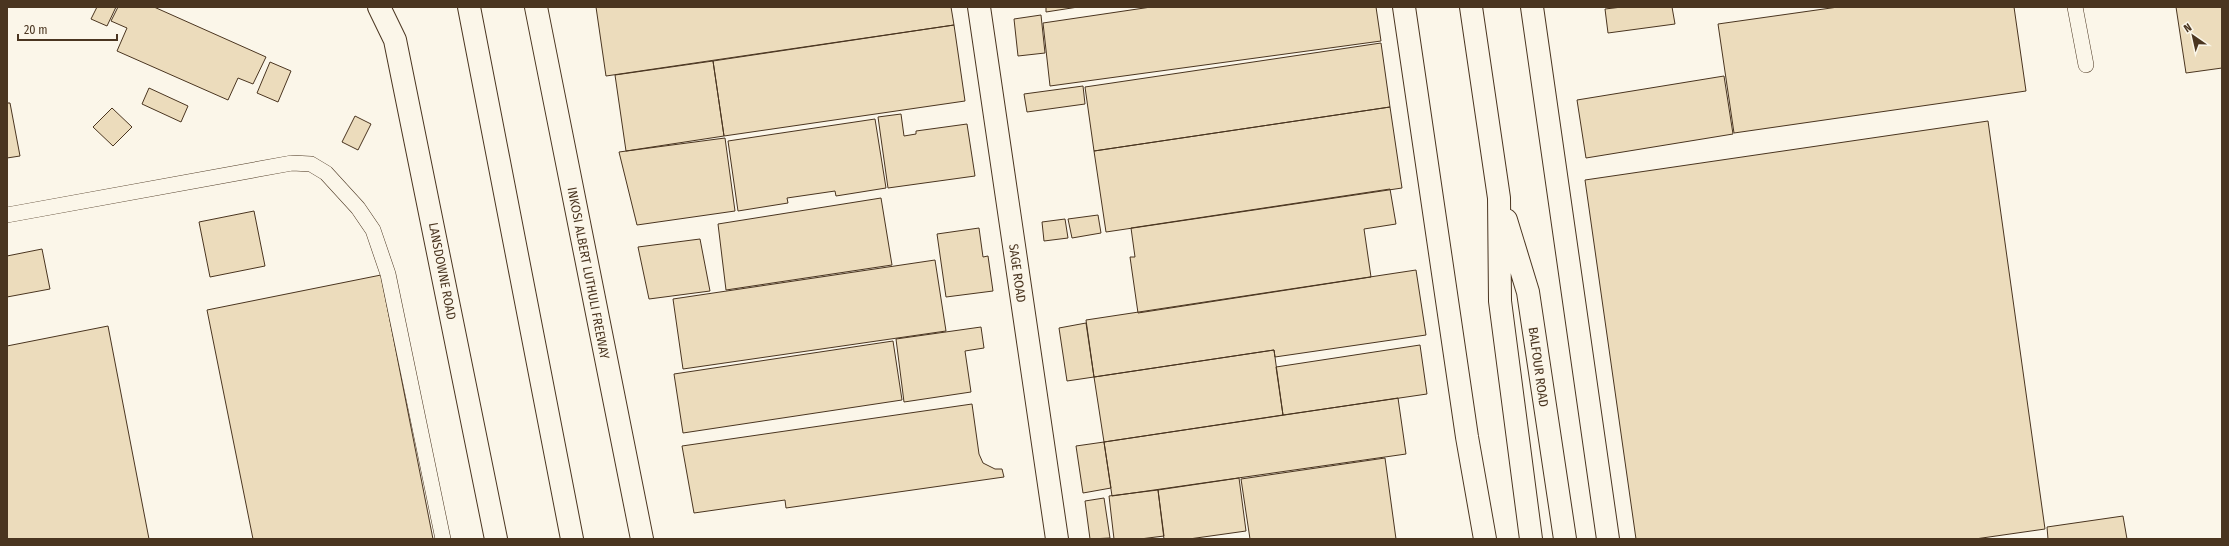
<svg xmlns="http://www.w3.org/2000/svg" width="2229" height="546" viewBox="0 0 2229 546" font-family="'Fira Sans Condensed',sans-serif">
<rect width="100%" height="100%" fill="#fbf6e9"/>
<path fill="#ecdcbc" stroke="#4a3520" d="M 97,7 L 116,7 L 107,26 L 91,19 Z
M 118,7 L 154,7 L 266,57 L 253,84 L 238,78 L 228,100 L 117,51 L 127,28 L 111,21 Z
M 596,7 L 951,7 L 954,25 L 606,76 Z
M 1046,7 L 1078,7 L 1046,12 Z
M 1151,7 L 1376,7 L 1381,41 L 1050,86 L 1043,23 Z
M 1622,7 L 1672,7 L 1675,24 L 1608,33 L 1605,9 Z
M 1838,7 L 2014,7 L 2026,91 L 1734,133 L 1718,24 Z
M 2176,7 L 2222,7 L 2222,68 L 2186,73 Z
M 1041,15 L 1045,53 L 1018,56 L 1014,19 Z
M 954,25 L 965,101 L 724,136 L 713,61 Z
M 1381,43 L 1390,107 L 1094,151 L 1085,87 Z
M 713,61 L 724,136 L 626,151 L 615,75 Z
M 270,62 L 291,71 L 278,102 L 257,93 Z
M 1724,76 L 1733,134 L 1586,158 L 1577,100 Z
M 1083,86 L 1085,104 L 1027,112 L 1024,94 Z
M 149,88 L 188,106 L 181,122 L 142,104 Z
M 7,103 L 10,103 L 20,156 L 7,158 Z
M 1390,107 L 1402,188 L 1106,232 L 1094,151 Z
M 112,108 L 132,127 L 113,146 L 93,127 Z
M 901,114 L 904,136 L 916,134 L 916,131 L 967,124 L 975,176 L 888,188 L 878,117 Z
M 355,116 L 371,124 L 358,150 L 342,142 Z
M 875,119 L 886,188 L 836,196 L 835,191 L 787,198 L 788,203 L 738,211 L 728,141 Z
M 1988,121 L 2045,529 L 1975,539 L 1636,539 L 1585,180 Z
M 725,138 L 735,211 L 637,225 L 619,152 Z
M 1390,189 L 1396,224 L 1364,229 L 1371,277 L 1138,313 L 1130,257 L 1135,257 L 1131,228 Z
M 881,198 L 892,265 L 726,290 L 718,224 Z
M 254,211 L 265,266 L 210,277 L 199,222 Z
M 1098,215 L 1101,233 L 1072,238 L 1068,219 Z
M 1065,219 L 1068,238 L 1044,241 L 1042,222 Z
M 979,228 L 983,257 L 988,256 L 993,291 L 946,297 L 937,234 Z
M 700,239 L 710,291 L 649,299 L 638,247 Z
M 42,249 L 50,289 L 7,297 L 7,256 Z
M 935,260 L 946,331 L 683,369 L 673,299 Z
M 1416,270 L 1426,335 L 1275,357 L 1274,350 L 1094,377 L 1086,320 Z
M 381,275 L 433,539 L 253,539 L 207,310 Z
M 1086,323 L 1094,377 L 1067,381 L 1059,328 Z
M 108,326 L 149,539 L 7,539 L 7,346 Z
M 981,327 L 984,348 L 965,351 L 971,392 L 904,402 L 896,339 Z
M 893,341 L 902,400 L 683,433 L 674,374 Z
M 1420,345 L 1427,394 L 1283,415 L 1276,367 Z
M 1274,350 L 1283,415 L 1104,442 L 1094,377 Z
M 1398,398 L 1406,454 L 1112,496 L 1104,442 Z
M 972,404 L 979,454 L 983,463 L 995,469 L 1002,469 L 1004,477 L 786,508 L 785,500 L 694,513 L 682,446 Z
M 1104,442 L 1111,488 L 1083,493 L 1076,446 Z
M 1385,458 L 1396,539 L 1250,539 L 1241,479 Z
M 1239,478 L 1246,531 L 1189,539 L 1164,539 L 1158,490 Z
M 1158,490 L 1164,536 L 1140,539 L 1114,539 L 1109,496 Z
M 1104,498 L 1110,538 L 1090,539 L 1085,501 Z
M 2123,516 L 2127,539 L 2048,539 L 2047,527 Z"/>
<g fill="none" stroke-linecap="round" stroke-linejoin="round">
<defs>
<path id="lane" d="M 2075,7 L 2086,65
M 7,215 L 292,163 L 311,164 L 326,173 L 358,208 L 373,230 L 388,274 L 443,539"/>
<path id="street" d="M 379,7 L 395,40 L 496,539
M 979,7 L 1057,539
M 1471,7 L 1499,198 L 1500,301 L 1531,539
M 1506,220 L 1528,292 L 1565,539"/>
<path id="secondary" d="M 1404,7 L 1467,437 L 1485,539
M 1532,7 L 1608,539"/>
<path id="highway" d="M 469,7 L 572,539
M 536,7 L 642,539"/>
</defs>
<use href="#lane" stroke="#4a3520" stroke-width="16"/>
<use href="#street" stroke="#4a3520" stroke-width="24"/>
<use href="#secondary" stroke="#4a3520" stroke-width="24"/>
<use href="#highway" stroke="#4a3520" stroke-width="24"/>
<use href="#lane" stroke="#fbf6e9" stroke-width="15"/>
<use href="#street" stroke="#fbf6e9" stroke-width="22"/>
<use href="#secondary" stroke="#fbf6e9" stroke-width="22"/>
<use href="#highway" stroke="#fbf6e9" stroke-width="22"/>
</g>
<g text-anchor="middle" stroke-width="3" stroke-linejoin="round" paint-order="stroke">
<g font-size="13" fill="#4a3520" stroke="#fbf6e9">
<text transform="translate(443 271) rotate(79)" y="5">LANSDOWNE ROAD</text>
<text transform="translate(589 273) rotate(79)" y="5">INKOSI ALBERT LUTHULI FREEWAY</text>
<text transform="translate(1018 273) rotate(82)" y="5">SAGE ROAD</text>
<text transform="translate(1539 367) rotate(82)" y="5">BALFOUR ROAD</text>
</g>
</g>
<rect width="2229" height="546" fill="none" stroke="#4a3520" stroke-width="16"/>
<g transform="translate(2193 36) rotate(326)" stroke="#fbf6e9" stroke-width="3" paint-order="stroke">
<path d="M0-3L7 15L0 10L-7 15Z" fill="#4a3520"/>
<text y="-6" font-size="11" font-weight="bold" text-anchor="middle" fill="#4a3520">N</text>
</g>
<path d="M18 34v6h99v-6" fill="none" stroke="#4a3520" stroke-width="2"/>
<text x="24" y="34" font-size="12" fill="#4a3520" stroke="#fbf6e9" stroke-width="3" paint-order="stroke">20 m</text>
</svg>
